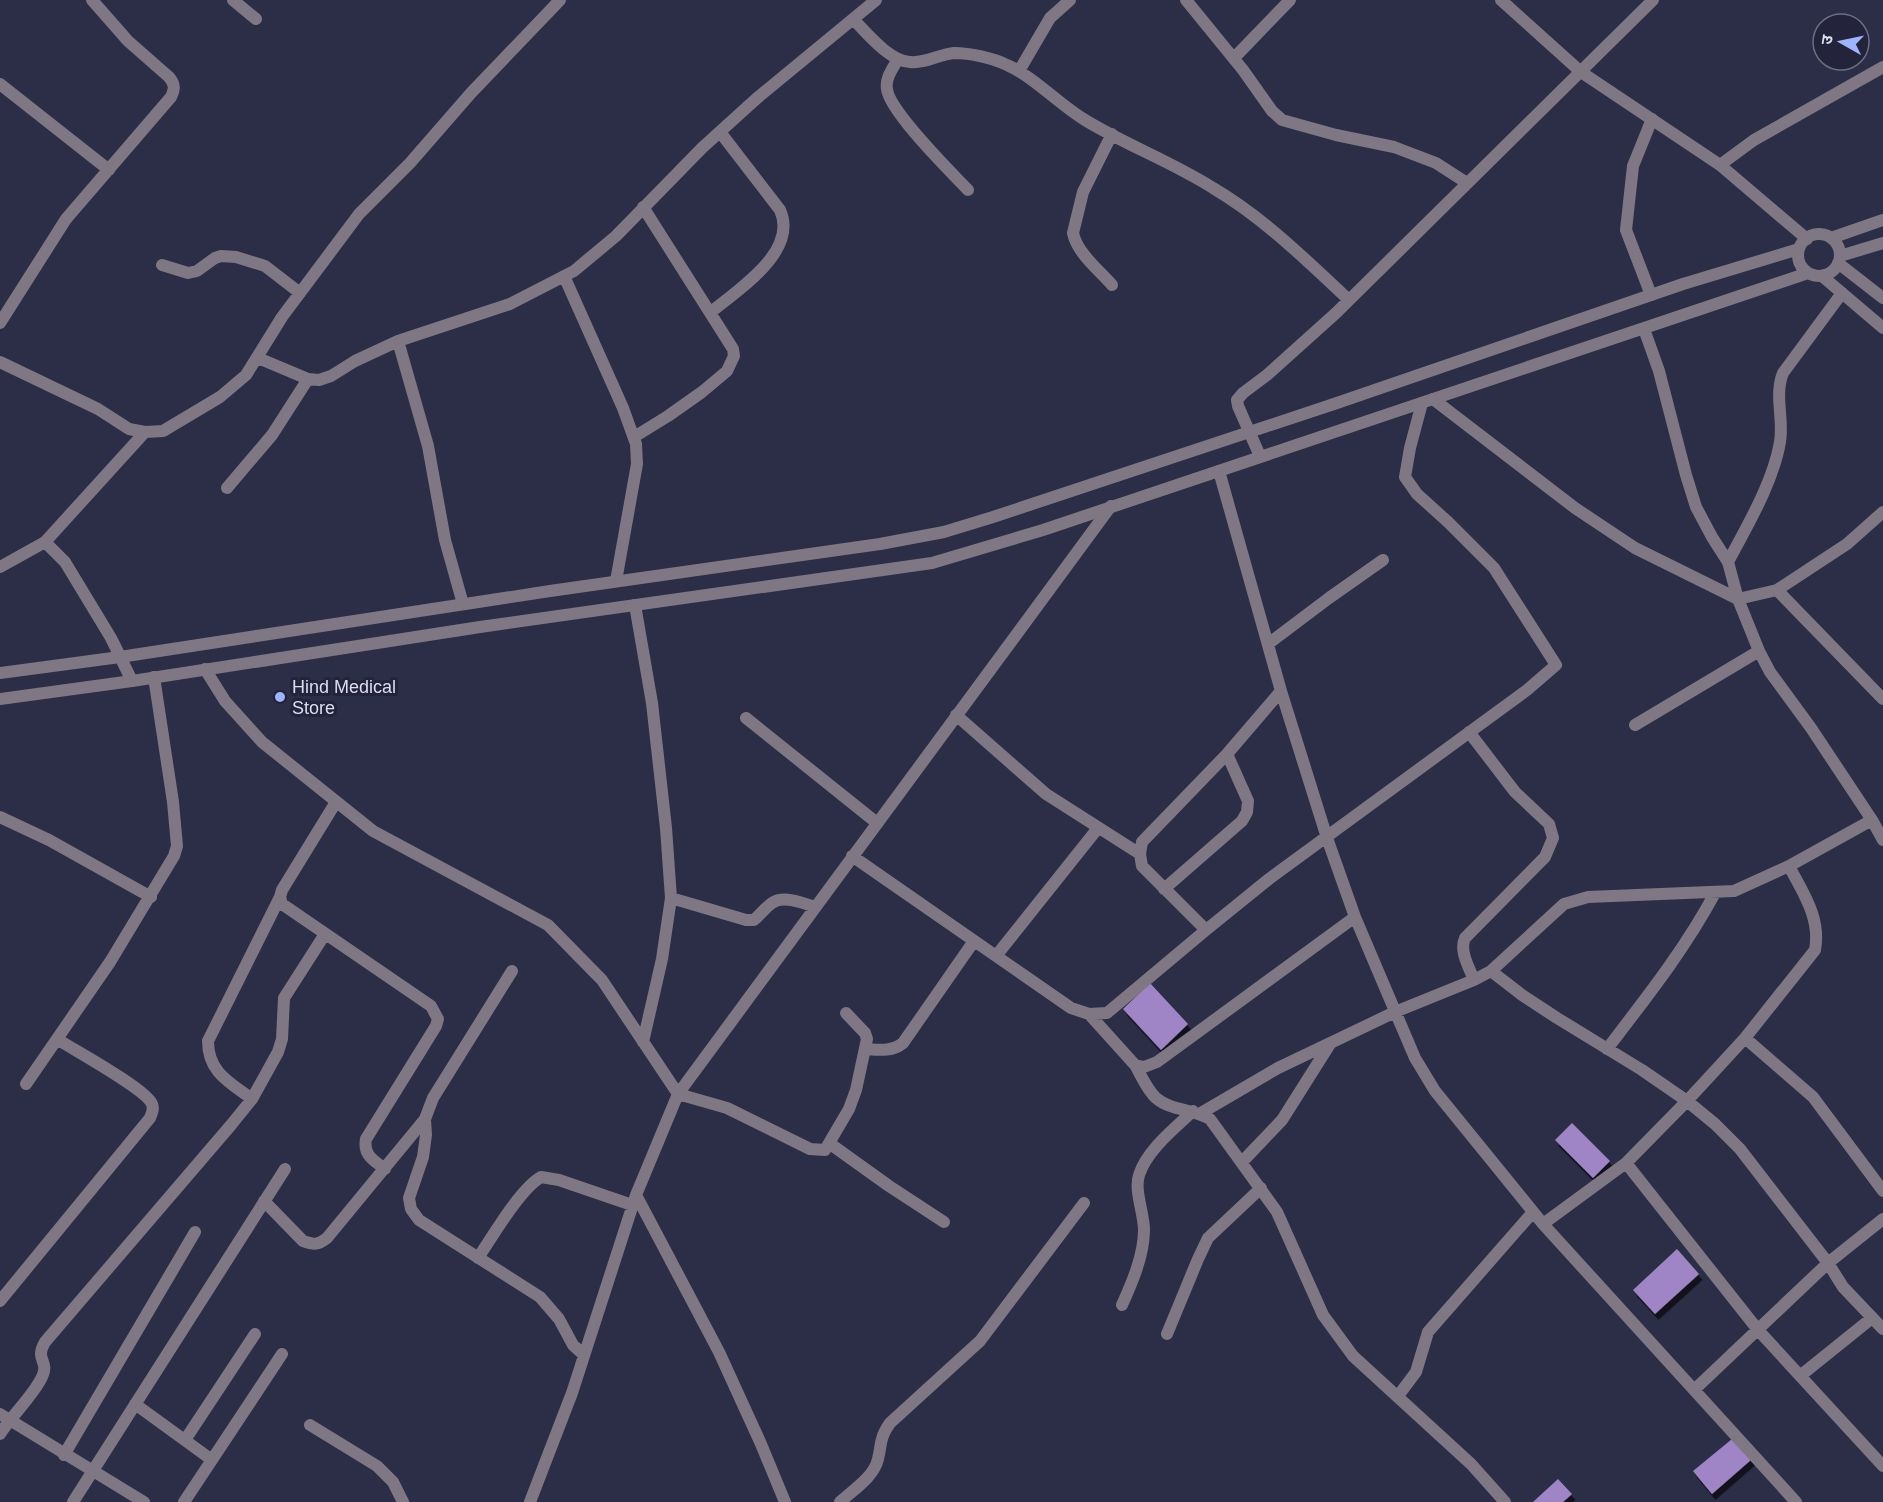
<svg xmlns="http://www.w3.org/2000/svg" width="1883" height="1502" viewBox="0 0 1883 1502" font-family="Arial,'Noto Sans Devanagari',sans-serif">
<defs>
<filter id="shadow"><feDropShadow dx="3.5" dy="6" stdDeviation="0" flood-color="#0009"/></filter>
</defs>
<rect width="100%" height="100%" fill="#2c2d46"/>
<path fill="#9f85c5" filter="url(#shadow)" d="M 1150,983 L 1188,1024 L 1161,1050 L 1123,1009 Z
M 1572,1123 L 1610,1161 L 1593,1178 L 1555,1140 Z
M 1677,1249 L 1699,1274 L 1655,1314 L 1633,1290 Z
M 1732,1439 L 1752,1459 L 1712,1494 L 1693,1471 Z
M 1558,1479 L 1572,1494 L 1563,1502 L 1533,1502 Z"/>
<g fill="none" stroke-linecap="round" stroke-linejoin="round">
<path stroke="#7f7884" stroke-width="12" d="M 233,0 L 256,19
M 1186,0 L 1243,70 L 1272,111 L 1282,120 L 1336,135 L 1394,147 L 1436,163 L 1467,183
M 853,19 C 867,33 889,61 910,62 C 924,64 940,54 954,53 C 970,53 993,58 1007,65 C 1036,78 1058,104 1085,120 C 1126,145 1172,162 1213,188 C 1264,218 1306,260 1349,300
M 1234,58 L 1290,0
M 898,59 C 893,68 885,78 887,89 C 889,111 950,171 968,190
M 1019,71 L 1050,18 L 1070,0
M 0,84 L 109,170
M 1112,134 L 1083,192 L 1073,233 C 1077,253 1099,270 1112,285
M 1720,165 L 1754,140 L 1883,67
M 162,265 L 188,273 L 197,271 L 215,258 L 221,256 L 236,257 L 265,266 L 300,293
M 564,276 L 623,408 L 636,444 L 637,464 L 616,581
M 1651,295 L 1626,230 L 1633,166 L 1652,119
M 710,313 C 737,290 799,252 780,210 L 720,132
M 0,323 L 66,219 L 171,97 C 175,89 175,84 169,77 L 128,41 L 92,0
M 1644,329 L 1659,371 L 1686,475 L 1696,507 L 1712,537 L 1728,562 L 1738,599 L 1759,651 L 1770,672 L 1811,728 L 1872,820
M 398,341 L 428,446 L 445,540 L 463,604
M 258,358 L 308,379 L 319,380 L 331,376 L 355,361 L 398,341 L 510,304 L 574,271 L 616,236 L 702,148 L 756,99 L 876,0
M 0,362 L 98,409 L 129,429 L 145,432 L 163,431 L 220,397 L 246,375 L 282,317 L 359,214 L 410,163 L 471,93 L 560,0
M 1433,399 L 1575,508 L 1635,548 L 1738,599 L 1777,590 L 1847,544 L 1883,512
M 634,437 L 668,416 L 702,392 L 727,371 L 734,356 L 733,349 L 643,207
M 1260,456 L 1238,406 L 1237,400 L 1243,393 L 1267,375 L 1336,313 L 1653,0
M 1219,471 L 1281,691 L 1327,838 L 1355,917 L 1415,1058 L 1435,1091 L 1543,1224 L 1796,1502
M 227,488 L 272,435 L 308,379
M 45,542 L 65,562 L 111,638 L 132,681
M 1728,562 C 1747,526 1773,483 1780,442 C 1784,419 1774,395 1783,373 L 1842,293
M 0,567 L 45,542 L 145,432
M 1777,590 L 1883,699
M 635,605 L 652,703 L 666,828 L 671,898 L 662,959 L 643,1042
M 1268,644 L 1329,598 L 1383,560
M 205,669 L 225,701 L 262,742 L 373,831 L 548,925 L 602,980 L 678,1094 L 727,1108 L 810,1149 L 825,1150 L 849,1109 L 856,1090 L 867,1039 L 865,1033 L 846,1013
M 956,715 L 1046,794 L 1140,854
M 746,718 L 877,823
M 1635,725 L 1759,651
M 1469,732 L 1515,792 L 1549,824 L 1553,838 L 1545,857 L 1465,938 C 1459,951 1469,967 1474,980
M 336,802 L 282,890 L 280,897 L 282,904 L 431,1006 L 438,1019 L 436,1026 L 366,1139 C 363,1155 373,1160 385,1169
M 0,817 L 49,840 L 151,897
M 852,856 L 1071,1008 L 1089,1014 L 1107,1013 L 1206,930 L 1269,879 L 1527,690 L 1556,665 L 1494,568 L 1448,522 L 1417,494 L 1405,477 L 1410,448 L 1422,403
M 1164,889 L 1242,821 L 1247,812 L 1248,801 L 1227,754
M 671,898 L 746,920 L 754,920 C 760,915 766,907 772,903 C 784,895 803,903 815,907
M 1206,930 L 1142,866 L 1140,854 L 1142,842 L 1227,754 L 1281,691
M 996,956 L 1098,828
M 512,971 L 433,1098 L 425,1119 L 426,1135 L 423,1157 L 409,1198 L 411,1209 L 419,1220 L 540,1297 L 559,1319 L 573,1345 L 584,1355
M 1491,971 L 1522,995 L 1557,1018 L 1642,1070 L 1687,1101 L 1715,1124 L 1740,1149 L 1828,1263 L 1843,1287 L 1883,1329
M 1089,1014 L 1135,1065 L 1144,1067 L 1157,1062 L 1355,917
M 1745,1038 L 1813,1097 L 1883,1191
M 865,1049 C 879,1050 892,1052 903,1043 L 974,941
M 1607,1049 C 1646,998 1685,949 1715,893
M 1135,1065 C 1141,1075 1147,1090 1156,1098 C 1171,1111 1194,1109 1210,1119 L 1277,1212 L 1323,1315 L 1353,1356 L 1471,1464 L 1505,1502
M 26,1084 L 110,962 L 174,856 L 177,846 L 173,802 L 154,677
M 252,1099 C 229,1082 208,1072 208,1041 L 280,897
M 1201,1113 L 1278,1068 L 1395,1012 L 1474,980 L 1491,971 L 1564,904 L 1588,897 L 1734,891 L 1789,866 L 1872,820 L 1883,840
M 829,1143 L 889,1186 L 944,1222
M 1242,1162 L 1282,1120 L 1330,1044
M 1626,1163 L 1758,1330 L 1883,1466
M 636,1195 L 719,1352 L 761,1444 L 785,1502
M 264,1201 L 303,1241 C 314,1245 318,1245 327,1238 L 425,1119
M 1543,1224 L 1626,1163 L 1687,1101 L 1745,1038 L 1815,950 C 1821,918 1803,893 1789,866
M 478,1258 C 493,1236 520,1189 541,1177 L 559,1180 L 632,1205
M 0,1301 L 150,1118 C 152,1113 154,1109 152,1104 C 146,1089 74,1050 57,1039
M 1122,1305 C 1132,1283 1144,1255 1144,1230 C 1144,1213 1134,1191 1139,1175 C 1147,1150 1175,1128 1193,1111
M 1167,1334 L 1198,1259 L 1208,1238 L 1261,1188
M 1800,1376 L 1872,1318
M 1694,1390 L 1828,1263 L 1883,1219
M 1398,1396 L 1416,1372 L 1428,1332 L 1533,1212
M 135,1404 L 212,1460
M 310,1425 L 377,1466 L 393,1482 L 403,1502
M 0,1434 C 12,1415 33,1396 42,1377 C 50,1360 34,1361 45,1342 L 231,1125 L 252,1099 L 278,1052 L 282,1039 L 284,998 L 325,934
M 185,1440 L 255,1334
M 64,1455 L 195,1232
M 73,1502 L 285,1169
M 184,1502 L 282,1354
M 530,1502 L 572,1393 L 636,1195 L 678,1094 L 1111,506
M 840,1502 C 853,1490 874,1477 878,1459 C 882,1443 879,1439 890,1423 L 980,1341 L 1084,1203"/>
<path stroke="#7f7884" stroke-width="12" d="M 1501,0 L 1581,72 L 1720,165 L 1807,239
M1798 255a21 21 0 1 1 42 0a21 21 0 1 1-42 0Z
M 1831,238 L 1883,220
M 1840,256 L 1883,243
M 1838,263 L 1883,298
M 1822,276 L 1883,328
M 0,673 L 120,657 L 550,591 L 880,544 L 944,532 L 993,517 L 1334,404 L 1683,284 L 1799,249
M 0,699 L 132,681 L 480,627 L 932,563 L 1043,530 L 1808,273
M 0,1414 L 144,1502"/>
</g>
<circle fill="#9eb4fd" stroke="#23233b" stroke-width="2" cx="280" cy="697" r="6"/>
<g text-anchor="middle" stroke-width="6" stroke-linejoin="round" paint-order="stroke">
<g font-size="18" fill="#dcdeee" stroke="#23233b" text-anchor="start">
<text x="292" y="693">Hind Medical<tspan x="292" dy="21">Store</tspan></text>
</g>
</g>
<g transform="translate(1841 42) rotate(279)"><circle r="28" fill="#23233b" stroke="#6d6e83" stroke-width="1.5"/>
<path d="M0-4.5L10 22L0 15L-10 22Z" fill="#9eb4fd"/>
<text y="-9" font-size="16" font-weight="bold" text-anchor="middle" fill="#dcdeee">उ</text>
</g>
</svg>
